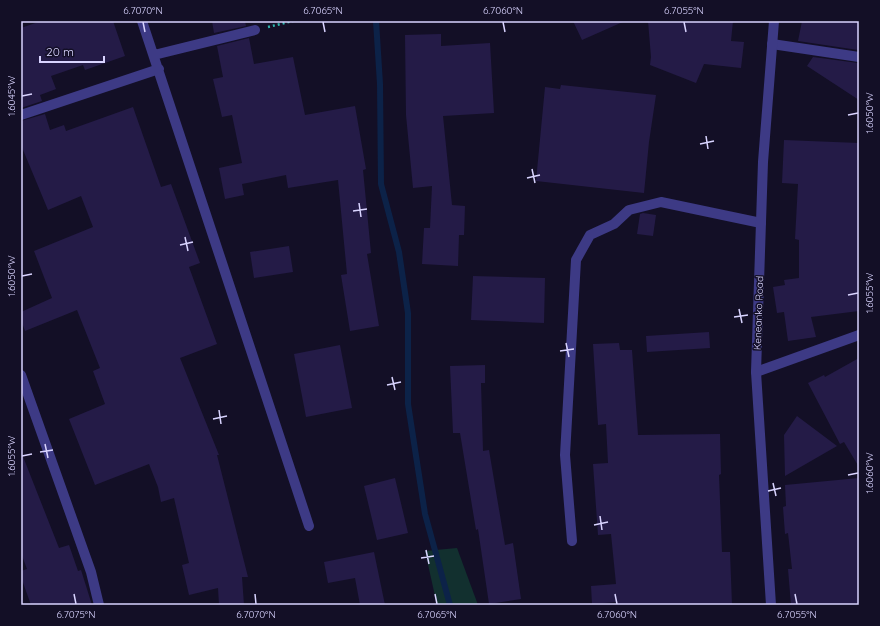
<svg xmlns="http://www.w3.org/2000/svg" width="880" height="626" viewBox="0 0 880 626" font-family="Quicksand,sans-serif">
<rect width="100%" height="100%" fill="#130f26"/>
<path fill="#12302f" d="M 457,548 L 478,605 L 437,605 L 425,551 Z"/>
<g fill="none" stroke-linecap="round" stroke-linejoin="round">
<path stroke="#0c2248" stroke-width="6" d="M 376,21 L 380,84 L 381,184 L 399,252 L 408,313 L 408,404 L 425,514 L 450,605"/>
</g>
<path fill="#241b47" d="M 41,21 L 113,21 L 125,56 L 85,70 L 83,65 L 51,76 L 56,89 L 40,95 L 42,101 L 21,108 L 21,28 Z
M 212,21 L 245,21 L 246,26 L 214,33 Z
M 573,21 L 625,21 L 582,40 Z
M 648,21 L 733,21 L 731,41 L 744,42 L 741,68 L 704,64 L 696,83 L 650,65 L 651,57 Z
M 802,21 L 859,21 L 859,49 L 858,49 L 858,50 L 798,41 Z
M 441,34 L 441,46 L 490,43 L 494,113 L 443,116 L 452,205 L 465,206 L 464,235 L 459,235 L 458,266 L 422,264 L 424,228 L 430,228 L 432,186 L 413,188 L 406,115 L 405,35 Z
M 249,38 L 254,64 L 293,57 L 305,115 L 355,106 L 366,169 L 363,170 L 371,253 L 367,254 L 379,326 L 350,331 L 341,275 L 347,274 L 338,180 L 288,188 L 286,175 L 242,184 L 244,195 L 225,199 L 219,168 L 242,163 L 232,115 L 222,117 L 213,79 L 223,77 L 217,46 Z
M 813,57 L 858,63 L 859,100 L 807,66 Z
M 561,85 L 656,95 L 649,142 L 644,193 L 536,181 L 545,87 L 560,89 Z
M 133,107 L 161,187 L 171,184 L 200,263 L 189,267 L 217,344 L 180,358 L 219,455 L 217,455 L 248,577 L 242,577 L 244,605 L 219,605 L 218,588 L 189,595 L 182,565 L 189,563 L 174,498 L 161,502 L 158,487 L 149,464 L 95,485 L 69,419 L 105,404 L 93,371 L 100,368 L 77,310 L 25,331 L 21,320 L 21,312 L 52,298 L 34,251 L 93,227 L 81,196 L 48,210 L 21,145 L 21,121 L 45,114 L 50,130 L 64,125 L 66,131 Z
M 784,140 L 859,143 L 859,311 L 811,317 L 816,337 L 788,341 L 784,312 L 777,313 L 773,287 L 785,285 L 784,280 L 799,278 L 799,240 L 795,239 L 798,184 L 782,183 Z
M 643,213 L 656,215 L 653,236 L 637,234 L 640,214 Z
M 289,246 L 293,272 L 254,278 L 250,252 Z
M 473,276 L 545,278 L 544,323 L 471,320 Z
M 709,332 L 710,348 L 647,352 L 646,336 Z
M 619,343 L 620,350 L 632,350 L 638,435 L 720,434 L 721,474 L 719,475 L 722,552 L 730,552 L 732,605 L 618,605 L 617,602 L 592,604 L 591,586 L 616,584 L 611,534 L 598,535 L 593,464 L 608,463 L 606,424 L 598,425 L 593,344 Z
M 340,345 L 352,408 L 306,417 L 294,354 Z
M 859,358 L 859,467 L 844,442 L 840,444 L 808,383 L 824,375 L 825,377 Z
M 485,365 L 485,383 L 481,383 L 483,451 L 489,450 L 505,545 L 513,543 L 521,599 L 489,604 L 478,529 L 476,530 L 460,433 L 453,433 L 450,366 Z
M 797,416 L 837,446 L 785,476 L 784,435 Z
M 21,454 L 22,454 L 59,548 L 69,545 L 78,571 L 81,570 L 92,605 L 31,605 L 21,577 L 21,571 L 27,569 L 21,553 Z
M 395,478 L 408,533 L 377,540 L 364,486 Z
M 859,478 L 859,603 L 848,604 L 848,605 L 791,605 L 788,569 L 792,569 L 788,533 L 785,534 L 783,507 L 786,506 L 785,485 Z
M 374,552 L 385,605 L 360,605 L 355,578 L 328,583 L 324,562 Z"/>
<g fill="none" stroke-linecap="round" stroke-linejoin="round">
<path stroke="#2fb8b0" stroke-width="2.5" stroke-dasharray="2 3" stroke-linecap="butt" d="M 268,27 L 293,21"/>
<path stroke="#3d3a85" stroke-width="10" d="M 142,21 L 309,526
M 772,44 L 859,57
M 154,55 L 255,30
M 21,115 L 159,69
M 756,372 L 859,335
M 21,375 L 91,572 L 99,605
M 572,541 L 565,455 L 576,260 L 590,235 L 614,224 L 629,210 L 661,202 L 761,223"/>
<path stroke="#3d3a85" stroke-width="10" d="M 771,605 L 756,372 L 763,162 L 774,21"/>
</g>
<path fill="none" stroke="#d9d4ff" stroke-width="1.5" d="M 143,22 L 145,32M 323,22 L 325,32M 503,22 L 505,32M 684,22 L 686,32M 22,96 L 32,94M 848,115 L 858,113M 706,136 L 708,149M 700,144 L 714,141M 532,169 L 535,183M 527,178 L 540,175M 359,203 L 361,217M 353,211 L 367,209M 185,237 L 188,251M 180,245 L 193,242M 22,276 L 32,274M 848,295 L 858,293M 739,309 L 742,323M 734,317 L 748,315M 566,343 L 569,357M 560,351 L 574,349M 392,377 L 395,390M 387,385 L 401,382M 219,410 L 221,424M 213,419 L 227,416M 45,444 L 48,458M 40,452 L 53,450M 22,456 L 32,454M 848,475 L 858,473M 773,483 L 776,496M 768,491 L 781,488M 600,516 L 602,530M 594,525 L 608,522M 426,550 L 429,564M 421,558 L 434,556M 74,594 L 76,604M 255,594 L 256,604M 435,594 L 437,604M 615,594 L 617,604M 795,594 L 797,604"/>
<g text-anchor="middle" stroke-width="3" stroke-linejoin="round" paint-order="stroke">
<g font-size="10" fill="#d9d4ff" stroke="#130f26">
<text transform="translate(758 313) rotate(-88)" y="4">Keneanko Road</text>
</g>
</g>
<rect width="880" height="626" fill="none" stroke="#130f26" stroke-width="44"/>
<path d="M40 56v6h64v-6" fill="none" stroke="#d9d4ff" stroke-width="2"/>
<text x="46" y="56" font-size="12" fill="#d9d4ff" stroke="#130f26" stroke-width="3" paint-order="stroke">20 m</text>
<rect x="22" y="22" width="836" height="582" fill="none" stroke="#d9d4ff" stroke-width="1.5"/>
<g font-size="10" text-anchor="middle" fill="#d9d4ff">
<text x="143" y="14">6.7070°N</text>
<text x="323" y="14">6.7065°N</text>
<text x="503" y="14">6.7060°N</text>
<text x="684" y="14">6.7055°N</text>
<text transform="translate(11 96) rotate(-90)" y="4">1.6045°W</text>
<text transform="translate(869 113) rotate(-90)" y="4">1.6050°W</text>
<text transform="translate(11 276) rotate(-90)" y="4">1.6050°W</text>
<text transform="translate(869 293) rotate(-90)" y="4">1.6055°W</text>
<text transform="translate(11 456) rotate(-90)" y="4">1.6055°W</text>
<text transform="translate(869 473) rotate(-90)" y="4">1.6060°W</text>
<text x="76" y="618">6.7075°N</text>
<text x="256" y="618">6.7070°N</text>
<text x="437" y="618">6.7065°N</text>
<text x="617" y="618">6.7060°N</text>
<text x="797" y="618">6.7055°N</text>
</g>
</svg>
